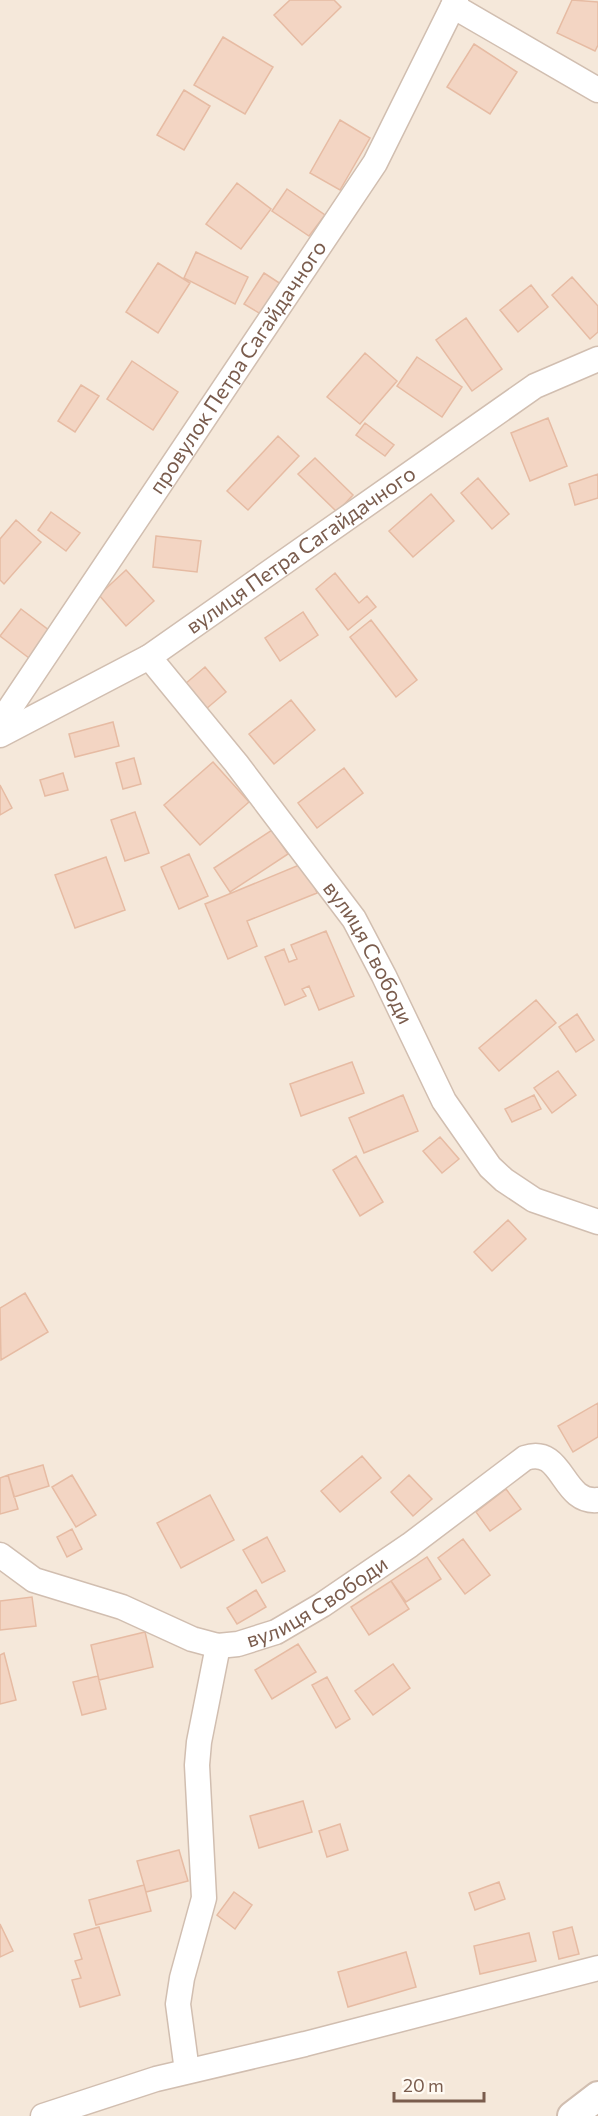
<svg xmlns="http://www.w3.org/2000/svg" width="598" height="2116" viewBox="0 0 598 2116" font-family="Commissioner,sans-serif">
<rect width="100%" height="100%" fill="#fdf6ec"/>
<path fill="#f5e8da" d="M 0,0 L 598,0 L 598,2116 L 0,2116 Z"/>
<path fill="#f3d5c3" stroke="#e6bba3" stroke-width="1.5" d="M 290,0 L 334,0 L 341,7 L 302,45 L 274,15 Z
M 572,0 L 598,2 L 598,45 L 595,51 L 557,33 Z
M 223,37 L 273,67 L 245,114 L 194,85 Z
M 474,44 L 517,72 L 490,114 L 447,87 Z
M 184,90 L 210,106 L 184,150 L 157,135 Z
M 340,120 L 370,138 L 340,190 L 310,173 Z
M 237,183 L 271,209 L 241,249 L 206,224 Z
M 287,189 L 325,215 L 309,236 L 272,211 Z
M 196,252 L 248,277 L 235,304 L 184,278 Z
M 158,263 L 190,283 L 158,333 L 126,312 Z
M 264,273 L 284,286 L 264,316 L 244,304 Z
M 572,277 L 598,306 L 598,332 L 590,339 L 552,295 Z
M 531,285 L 548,307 L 518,332 L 500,310 Z
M 466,318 L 502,369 L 472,391 L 436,340 Z
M 365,353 L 397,381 L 360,424 L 327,397 Z
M 417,357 L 462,387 L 442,417 L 397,386 Z
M 132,361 L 178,392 L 153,430 L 107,399 Z
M 81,385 L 99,396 L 75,432 L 58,421 Z
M 548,418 L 567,466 L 530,481 L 511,433 Z
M 365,423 L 394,445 L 385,456 L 356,435 Z
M 278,436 L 299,456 L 248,510 L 227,491 Z
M 315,458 L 353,495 L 337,512 L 298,474 Z
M 598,474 L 598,498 L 575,505 L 569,484 Z
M 478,478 L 509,514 L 492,529 L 461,493 Z
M 431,494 L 454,521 L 413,557 L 389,531 Z
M 51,512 L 80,533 L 66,551 L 38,530 Z
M 16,520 L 41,542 L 4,584 L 0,580 L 0,539 Z
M 156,536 L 201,541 L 197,572 L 153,567 Z
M 126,570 L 154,601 L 126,626 L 99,595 Z
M 335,573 L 359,603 L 367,596 L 376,607 L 348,630 L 316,589 Z
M 21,609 L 50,631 L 29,658 L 0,636 Z
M 303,612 L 318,635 L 280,661 L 265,638 Z
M 371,620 L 417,680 L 396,697 L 350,637 Z
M 205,667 L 226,692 L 206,709 L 185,684 Z
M 291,700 L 315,730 L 274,764 L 249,734 Z
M 113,722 L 119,746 L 75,757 L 69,734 Z
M 134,758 L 141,784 L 123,789 L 116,763 Z
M 213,762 L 249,802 L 200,845 L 164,805 Z
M 344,768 L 363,793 L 317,828 L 298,803 Z
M 63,773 L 68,790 L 45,796 L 40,780 Z
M 0,785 L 12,808 L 0,815 Z
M 135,812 L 149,853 L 125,861 L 111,820 Z
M 272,830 L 288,854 L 230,892 L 214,868 Z
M 189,854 L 208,896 L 179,909 L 161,867 Z
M 106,857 L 125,910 L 75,928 L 55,875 Z
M 304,863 L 317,893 L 247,921 L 257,946 L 228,959 L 205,904 Z
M 326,931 L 354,996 L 319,1010 L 309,986 L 302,989 L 306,996 L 285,1005 L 265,957 L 284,949 L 289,962 L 297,959 L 291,945 Z
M 536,1000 L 556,1023 L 499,1071 L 479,1048 Z
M 577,1014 L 594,1040 L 576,1052 L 559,1027 Z
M 352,1062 L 364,1093 L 301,1116 L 290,1084 Z
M 558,1071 L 576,1095 L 552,1113 L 534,1088 Z
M 403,1095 L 418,1131 L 364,1153 L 349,1118 Z
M 534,1095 L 541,1109 L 512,1122 L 505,1109 Z
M 440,1137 L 459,1159 L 442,1173 L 423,1151 Z
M 356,1156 L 383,1202 L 360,1216 L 333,1170 Z
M 508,1220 L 526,1239 L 492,1271 L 474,1252 Z
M 25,1293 L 48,1332 L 1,1360 L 0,1308 Z
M 598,1403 L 598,1437 L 573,1452 L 558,1426 Z
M 362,1456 L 381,1478 L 340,1512 L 321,1491 Z
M 43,1465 L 49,1486 L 14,1497 L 8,1475 Z
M 8,1475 L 18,1509 L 0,1514 L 0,1478 Z
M 72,1475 L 96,1515 L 76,1527 L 52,1487 Z
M 409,1475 L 432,1499 L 413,1516 L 391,1492 Z
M 506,1489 L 521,1509 L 490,1531 L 476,1512 Z
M 210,1495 L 234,1540 L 181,1568 L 157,1523 Z
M 72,1529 L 82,1549 L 67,1557 L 57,1537 Z
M 267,1537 L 285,1571 L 262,1583 L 243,1550 Z
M 463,1539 L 490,1575 L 465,1594 L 438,1558 Z
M 427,1557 L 441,1579 L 406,1602 L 391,1581 Z
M 391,1581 L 409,1609 L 369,1635 L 351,1607 Z
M 256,1590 L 266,1607 L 237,1624 L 227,1608 Z
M 32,1597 L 36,1626 L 0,1630 L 0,1601 Z
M 145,1632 L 153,1667 L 99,1680 L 91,1645 Z
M 298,1644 L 316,1672 L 272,1699 L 255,1670 Z
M 4,1653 L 16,1700 L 0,1704 L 0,1655 Z
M 393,1664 L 410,1688 L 373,1715 L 355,1691 Z
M 98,1676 L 106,1709 L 82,1715 L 73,1682 Z
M 327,1677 L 350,1719 L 336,1728 L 312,1685 Z
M 303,1801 L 312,1832 L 259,1848 L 250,1816 Z
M 340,1824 L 348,1850 L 327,1857 L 319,1831 Z
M 179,1850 L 188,1881 L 146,1892 L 137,1861 Z
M 499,1882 L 505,1899 L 475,1910 L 469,1893 Z
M 144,1885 L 151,1911 L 96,1925 L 89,1900 Z
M 234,1892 L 252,1905 L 235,1929 L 217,1915 Z
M 0,1924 L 13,1951 L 0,1957 Z
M 99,1927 L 120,1995 L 80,2007 L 72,1980 L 81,1978 L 75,1961 L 82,1959 L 74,1934 Z
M 572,1927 L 579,1954 L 559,1959 L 553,1932 Z
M 529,1933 L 536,1961 L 480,1974 L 474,1946 Z
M 406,1952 L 416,1987 L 348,2007 L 338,1972 Z"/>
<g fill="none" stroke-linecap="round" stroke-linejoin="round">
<defs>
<g id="minor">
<path d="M 453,6 L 598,90"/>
<path id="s1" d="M 149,657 L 236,763 L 354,919 L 384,976 L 444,1101 L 490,1167 L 504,1180 L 534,1200 L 598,1222"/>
<path id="s2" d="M 0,723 L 375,163 L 456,0"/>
<path id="s3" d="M 0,735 L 149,657 L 535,386 L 598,359"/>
<path id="s4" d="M 0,1555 L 34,1580 L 122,1607 L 192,1639 L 218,1646 L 238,1644 L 276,1632 L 322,1605 L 410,1545 L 525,1458 C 564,1445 561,1504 598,1500"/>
<path d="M 187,2071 L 178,2004 L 182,1978 L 204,1898 L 197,1765 L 199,1742 L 218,1646"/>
<path d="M 43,2116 L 156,2079 L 305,2044 L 598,1968"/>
</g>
<path id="tertiary" d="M 572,2116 L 598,2096"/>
</defs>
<use href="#minor" stroke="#d1beb0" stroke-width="27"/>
<use href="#tertiary" stroke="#d1beb0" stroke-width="32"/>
<use href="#minor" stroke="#fff" stroke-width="24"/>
<use href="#tertiary" stroke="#fff" stroke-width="28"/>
</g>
<g text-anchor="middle" stroke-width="5" stroke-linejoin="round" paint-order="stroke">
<g font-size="21" fill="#7a5c4d" stroke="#fffaf3">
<text dy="7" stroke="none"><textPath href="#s2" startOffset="428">провулок Петра Сагайдачного</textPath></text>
<text dy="7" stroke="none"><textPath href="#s3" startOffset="354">вулиця Петра Сагайдачного</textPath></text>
<text dy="7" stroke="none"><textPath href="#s1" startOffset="369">вулиця Свободи</textPath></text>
<text dy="7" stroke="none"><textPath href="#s4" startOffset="348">вулиця Свободи</textPath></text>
</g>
</g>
<path d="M394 2092v9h90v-9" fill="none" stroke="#7a5c4d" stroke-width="3"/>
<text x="403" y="2092" font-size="18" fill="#7a5c4d" stroke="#fffaf3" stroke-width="4.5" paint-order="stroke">20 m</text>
</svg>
